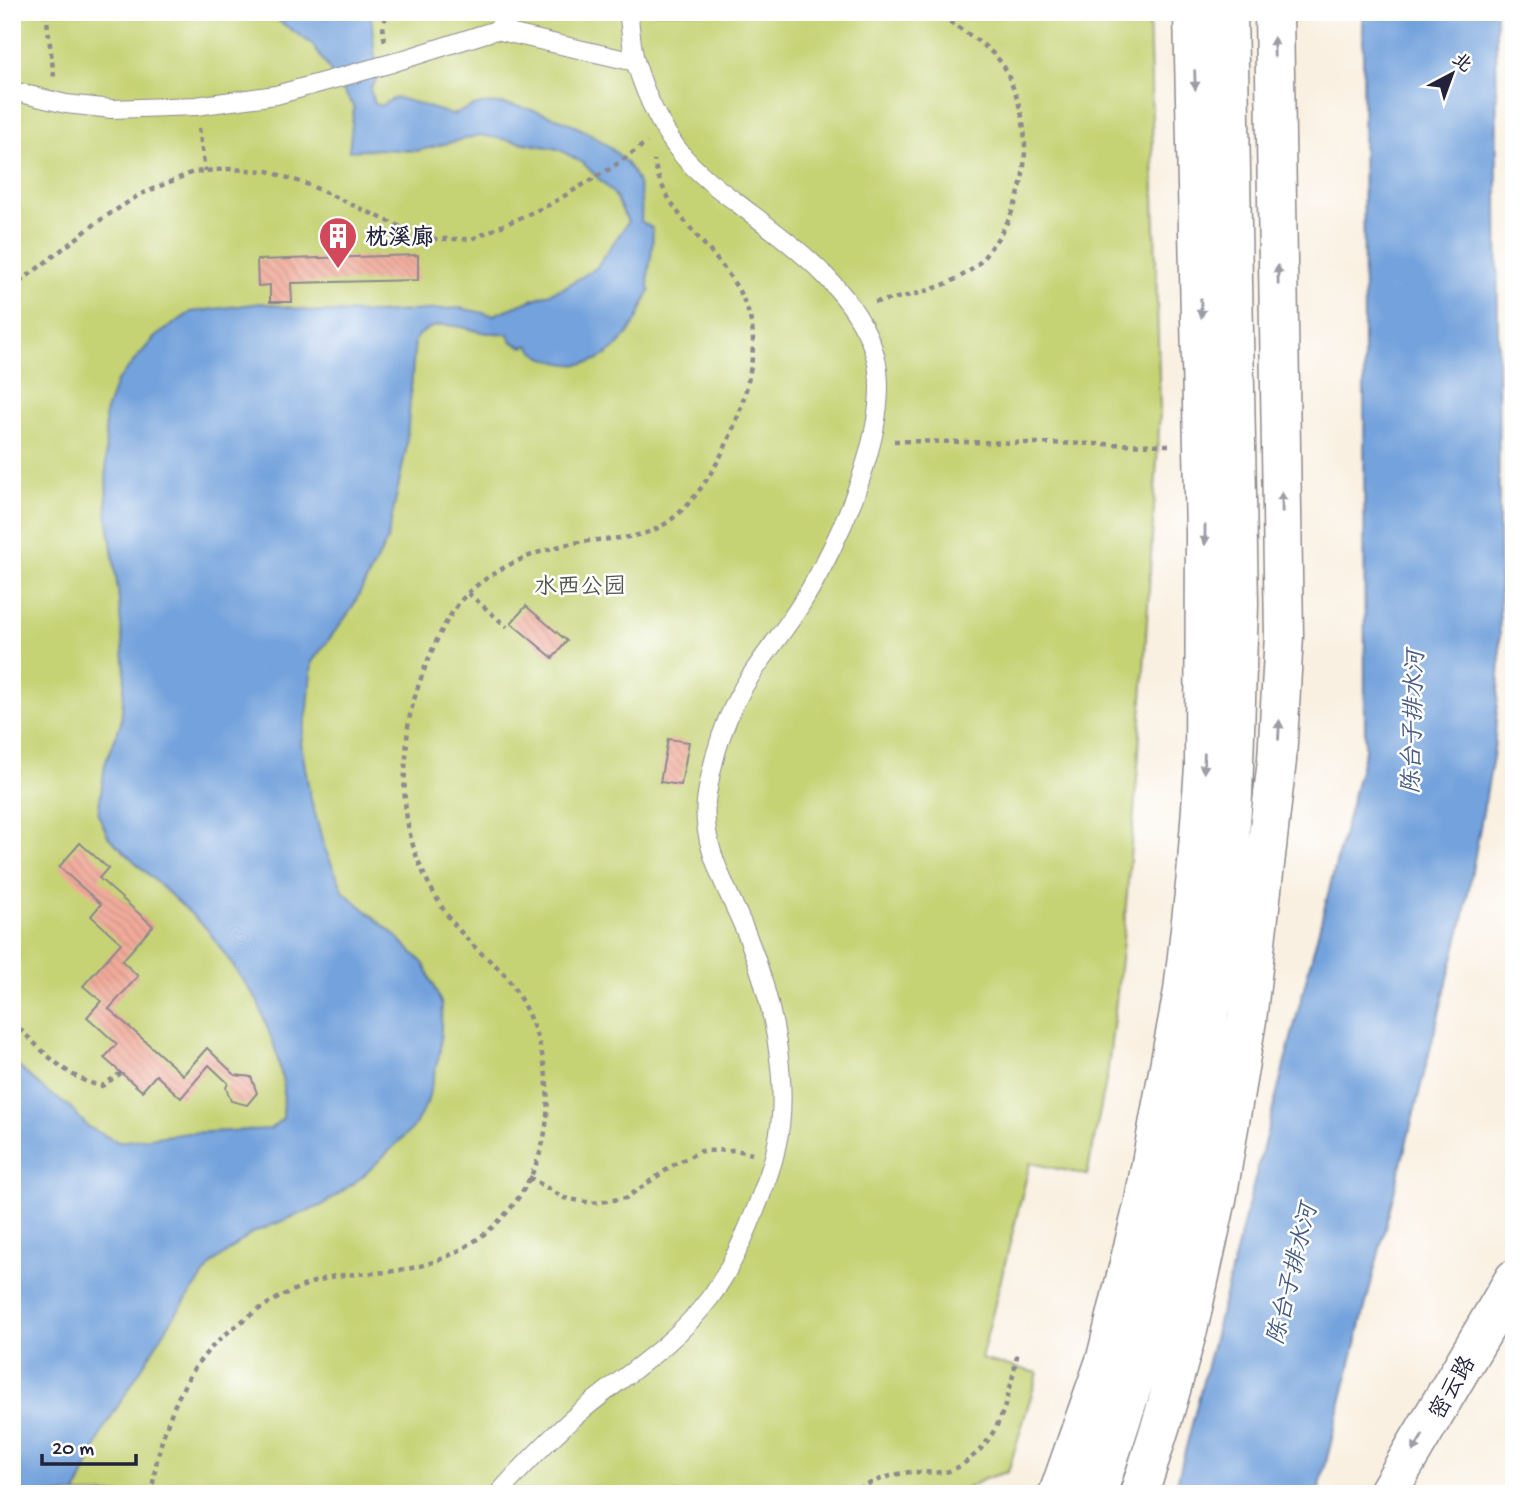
<svg xmlns="http://www.w3.org/2000/svg" width="1526" height="1506" viewBox="0 0 1526 1506" font-family="'Gochi Hand','LXGW WenKai TC',sans-serif">
<defs>
<pattern id="building-back-hatch" width="6" height="6" patternUnits="userSpaceOnUse" patternTransform="scale(1.75)"><rect width="6" height="6" fill="#f0aa9a"/><path d="M-1 5l2 2M0 0l6 6M5-1l2 2" fill="none" stroke="#ce9286"/></pattern>
</defs>
<rect width="100%" height="100%" fill="#fff"/>
<filter id="ink" filterUnits="userSpaceOnUse"><feTurbulence type="fractalNoise" baseFrequency=".0143" numOctaves="2"/><feDisplacementMap in="SourceGraphic" scale="14" xChannelSelector="R" yChannelSelector="G"/><feConvolveMatrix kernelMatrix="1 2 1 2 8 2 1 2 1" color-interpolation-filters="sRGB"/></filter>
<filter id="wash" filterUnits="userSpaceOnUse"><feTurbulence type="fractalNoise" baseFrequency=".00686" numOctaves="4" result="noise"/><feDisplacementMap in="SourceGraphic" scale="28" xChannelSelector="R" yChannelSelector="G"/><feGaussianBlur stdDeviation="1.57" result="paint"/><feColorMatrix in="noise" values="0 0 0 0 0 0 0 0 0 0 0 0 0 0 0 0 0 1.4 0 .05"/><feComposite in="paint" operator="in"/></filter>
<g filter="url(#wash)">
<rect width="100%" height="100%" fill="#f9f0e1"/>
<path fill="#c6d374" stroke="#747a58" stroke-width="2" d="M 12,12 L 1149,12 L 1160,411 L 1138,766 L 1122,951 L 1107,1076 L 1087,1175 L 1030,1163 L 981,1359 L 1038,1373 L 1008,1472 L 986,1478 L 957,1494 L 12,1494 Z"/>
<path fill="#73a2dc" stroke="#4a628c" stroke-width="2" d="M 276,12 L 371,12 L 375,60 L 383,72 L 370,88 L 374,103 L 381,106 C 386,102 391,99 397,98 C 401,98 445,112 452,115 C 461,112 472,105 482,104 C 528,99 616,135 636,178 C 641,190 642,208 641,221 L 652,228 C 656,252 644,273 650,291 C 643,301 642,311 636,321 C 621,349 595,370 562,363 C 549,360 536,357 529,345 L 523,347 L 512,342 L 509,335 C 500,332 491,334 482,332 C 459,327 433,316 415,340 L 406,450 L 387,541 L 351,610 L 312,662 L 308,708 L 301,743 L 310,796 L 325,849 L 344,892 L 395,935 L 424,964 L 442,1005 L 440,1051 L 427,1103 L 413,1128 L 362,1177 L 323,1205 L 252,1233 L 212,1264 L 173,1318 L 103,1430 L 76,1494 L 12,1494 L 12,1061 L 46,1091 L 70,1107 L 88,1127 L 118,1142 L 187,1133 L 270,1129 L 283,1118 L 284,1087 L 275,1048 L 257,1000 L 207,929 L 109,838 L 98,814 L 105,764 L 121,723 L 125,673 L 118,591 L 107,515 L 105,414 L 116,382 L 155,337 L 191,312 L 261,303 L 318,312 L 377,313 L 460,308 L 493,315 L 563,288 L 596,268 L 628,222 L 614,194 L 583,163 L 558,149 L 480,135 L 417,151 L 378,149 L 349,151 L 354,107 L 312,44 L 277,20 Z
M 1363,12 L 1496,12 L 1500,663 L 1494,752 L 1464,915 L 1318,1494 L 1174,1494 L 1365,750 Z"/>
<g id="blocks">
<path fill="url(#building-back-hatch)" d="M 418,255 L 418,280 L 291,283 L 292,302 L 270,302 L 270,285 L 258,286 L 257,260 Z
M 526,606 L 567,641 L 553,658 L 511,623 Z
M 668,739 L 689,742 L 681,785 L 660,782 Z
M 80,843 L 108,868 L 99,878 L 153,926 L 122,961 L 138,976 L 109,1009 L 183,1075 L 207,1048 L 235,1075 L 251,1077 L 257,1093 L 247,1105 L 231,1101 L 226,1088 L 228,1083 L 209,1065 L 181,1098 L 156,1075 L 142,1091 L 104,1058 L 117,1044 L 87,1017 L 101,1001 L 83,986 L 121,943 L 91,916 L 101,904 L 59,867 Z"/>
</g>
</g>
<g filter="url(#ink)">
<use href="#blocks" fill-opacity="0" stroke="#8e898e" stroke-width="2"/>
<g fill="none" stroke-linecap="round" stroke-linejoin="round">
<defs>
<path id="lane" d="M 496,30 L 635,62
M 12,91 L 66,104 L 112,109 L 196,106 L 276,95 L 392,63 L 496,30 L 514,12
M 498,1494 C 525,1464 553,1434 585,1408 C 629,1372 673,1346 709,1299 C 731,1270 747,1232 760,1198 C 766,1182 773,1165 776,1148 C 792,1084 771,995 747,935 C 729,890 698,844 707,794 C 712,763 721,731 735,703 C 753,666 782,636 803,601 C 839,543 894,423 875,355 C 856,288 789,243 736,202 C 718,189 699,174 684,157 C 662,131 646,96 636,64 C 631,48 631,29 628,12"/>
<path id="secondary" d="M 1058,1494 L 1106,1358 L 1143,1206 L 1183,991 L 1196,876 L 1204,767 L 1205,535 L 1193,12
M 1097,1494 L 1151,1329 L 1175,1230 L 1203,1062 L 1226,887 L 1233,796 L 1239,604 L 1228,12
M 1139,1494 L 1163,1418 L 1188,1330 L 1217,1199 L 1247,1020 L 1277,760 L 1284,635 L 1274,12"/>
<path id="highway" d="M 1387,1494 L 1514,1279"/>
</defs>
<use href="#lane" stroke="#8e898e" stroke-width="20"/>
<use href="#secondary" stroke="#8e898e" stroke-width="41"/>
<use href="#highway" stroke="#8e898e" stroke-width="41"/>
<path stroke="#8e898e" stroke-width="4.5" stroke-dasharray="5 5" stroke-linecap="butt" d="M 46,12 L 54,77
M 385,41 C 382,30 383,22 388,12
M 199,128 L 205,171
M 12,288 L 99,221 L 139,195 L 193,172 L 228,169 L 268,171 L 309,185 L 427,239 L 472,239 L 549,205 L 613,167 L 647,142
M 875,302 C 911,296 946,289 975,267 C 982,261 987,253 992,246 C 1027,201 1035,137 1012,85 C 1009,78 1007,71 1003,65 C 987,43 957,28 936,12
M 894,441 L 1169,445
M 468,593 L 507,627
M 12,1022 C 38,1045 66,1080 102,1086 L 121,1073
M 529,1177 L 564,1198 L 592,1203 L 626,1198 L 675,1164 L 701,1151 L 736,1150 L 752,1154
M 152,1494 C 155,1447 179,1378 214,1345 C 245,1315 289,1287 331,1277 C 352,1273 374,1274 395,1271 C 445,1265 495,1236 522,1192 C 564,1126 551,1039 507,978 C 500,968 490,961 481,953 C 467,940 456,927 445,912 C 412,860 400,818 406,757 C 407,742 407,726 411,711 C 420,675 443,615 471,590 C 500,566 533,552 569,544 C 599,537 630,542 658,528 C 712,500 754,397 753,339 C 751,266 666,229 654,160
M 850,1494 C 867,1483 891,1474 911,1472 C 922,1472 933,1473 944,1472 C 954,1471 964,1464 972,1457 C 1004,1431 1010,1389 1018,1351"/>
<use href="#lane" stroke="#fff" stroke-width="18"/>
<use href="#secondary" stroke="#fff" stroke-width="38"/>
<use href="#highway" stroke="#fff" stroke-width="38"/>
</g>
<defs><path id="oneway-solid" d="M-6-.8H1V-3.2L6.5 0L1 3.2V.8H-6Z" transform="scale(1.75)"/></defs>
<g fill="#9c9ca7">
<use href="#oneway-solid" transform="translate(1274 47) rotate(-91)"/>
<use href="#oneway-solid" transform="translate(1195 80) rotate(88)"/>
<use href="#oneway-solid" transform="translate(1278 275) rotate(-91)"/>
<use href="#oneway-solid" transform="translate(1201 308) rotate(89)"/>
<use href="#oneway-solid" transform="translate(1282 502) rotate(-91)"/>
<use href="#oneway-solid" transform="translate(1205 535) rotate(90)"/>
<use href="#oneway-solid" transform="translate(1279 730) rotate(-87)"/>
<use href="#oneway-solid" transform="translate(1204 763) rotate(92)"/>
<use href="#oneway-solid" transform="translate(1418 1443) rotate(121)"/>
</g>
</g>
<defs>
<symbol id="building-pin" viewBox="-11 -11 22 30"><path d="M0 17L-7.5 6A9.5 9.5 0 1 1 7.5 6Z" fill="#d1495b" stroke="#fff"/><path d="M-4-6H4V6H1V3H-1V6H-4ZM-2.5-4.3h1.7v1.8h-1.7ZM.8-4.3h1.7v1.8H.8ZM-2.5-1h1.7V.8h-1.7ZM.8-1h1.7V.8H.8Z" fill="#fff"/></symbol>
</defs>
<g fill-rule="evenodd">
<use href="#building-pin" x="316" y="214" width="44" height="60"/>
</g>
<g text-anchor="middle" stroke-width="5" stroke-linejoin="round" paint-order="stroke">
<g font-size="23" font-weight="bold" fill="#22223b" stroke="#fff" text-anchor="start">
<text x="365" y="244">枕溪廊</text>
</g>
<g font-size="23" fill="#53574c" stroke="#fff">
<text x="580" y="593">水西公园</text>
</g>
<g font-size="23" fill="#22223b" stroke="#fff">
<text transform="translate(1451 1387) rotate(-60)" y="8">密云路</text>
</g>
<g font-size="24" font-style="italic" fill="#465c83" stroke="#fff">
<text transform="translate(1412 722) rotate(-88)" y="8">陈台子排水河</text>
<text transform="translate(1291 1274) rotate(-76)" y="8">陈台子排水河</text>
</g>
</g>
<rect width="1526" height="1506" fill="none" stroke="#fff" stroke-width="42"/>
<g transform="translate(1452 74) rotate(41)" stroke="#ffffff" stroke-width="5" paint-order="stroke">
<path d="M0-5L12 26L0 18L-12 26Z" fill="#22223b"/>
<text y="-10" font-size="19" font-weight="bold" text-anchor="middle" fill="#22223b">北</text>
</g>
<path d="M42 1454v10h94v-10" fill="none" stroke="#22223b" stroke-width="3.5"/>
<text x="52" y="1454" font-size="21" fill="#22223b" stroke="#ffffff" stroke-width="5" paint-order="stroke">20 m</text>
</svg>
